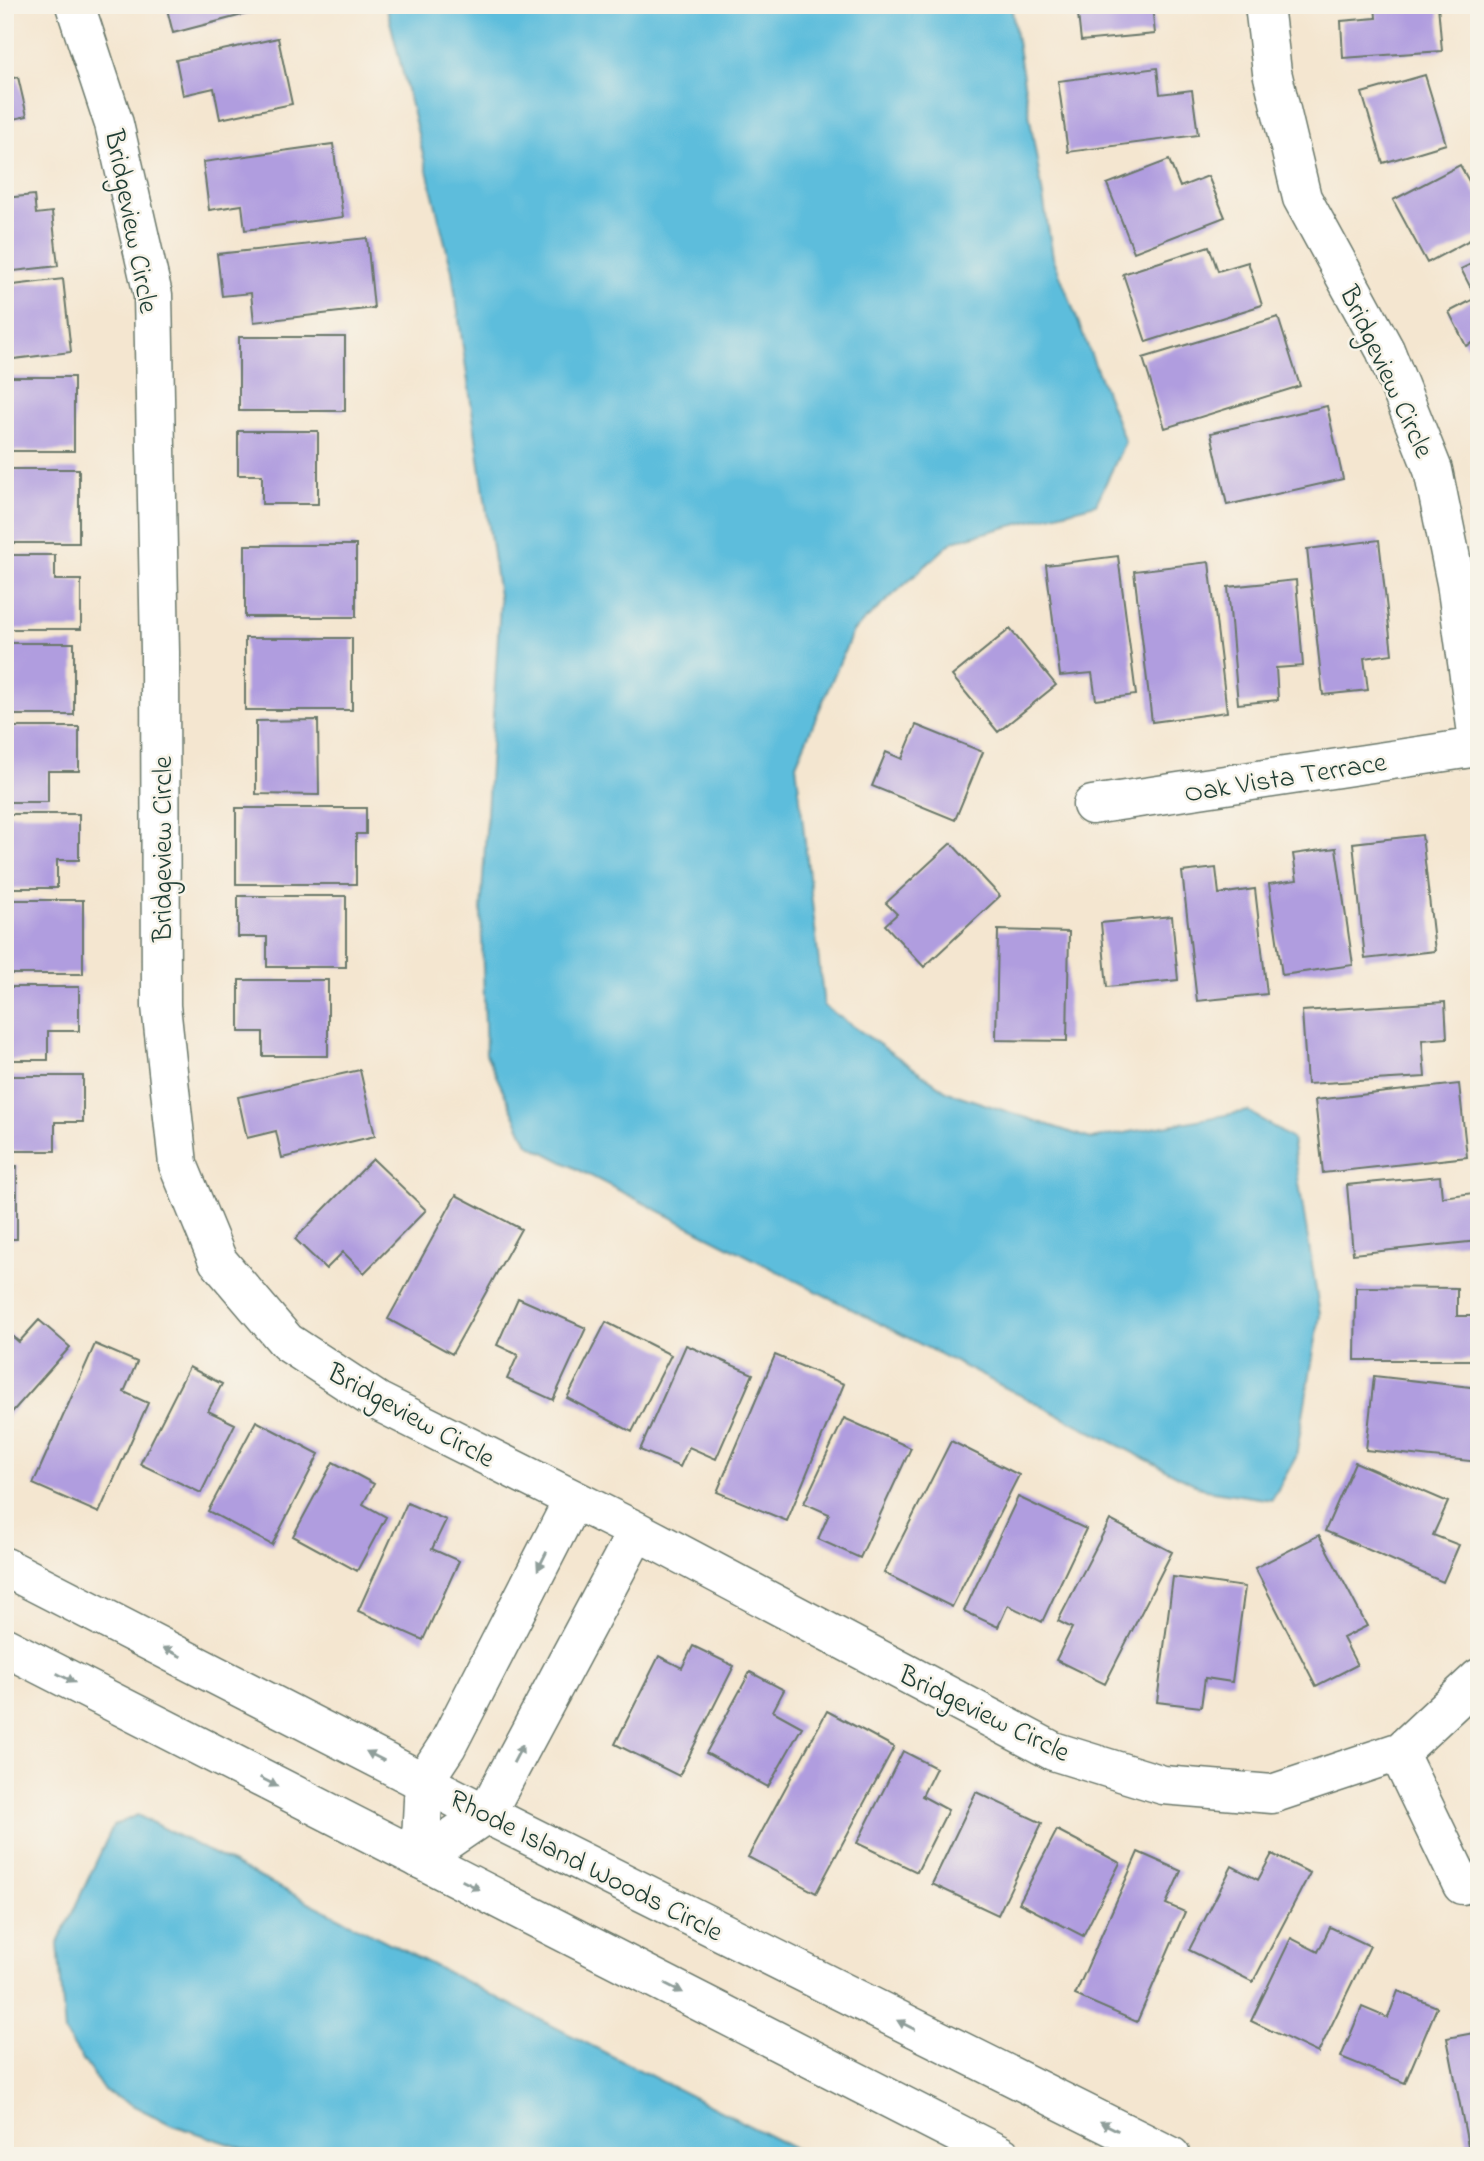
<svg xmlns="http://www.w3.org/2000/svg" width="1484" height="2161" viewBox="0 0 1484 2161" font-family="'Indie Flower',sans-serif">
<rect width="100%" height="100%" fill="#f7f3e8"/>
<filter id="ink" filterUnits="userSpaceOnUse"><feTurbulence type="fractalNoise" baseFrequency=".0143" numOctaves="2"/><feDisplacementMap in="SourceGraphic" scale="14" xChannelSelector="R" yChannelSelector="G"/><feConvolveMatrix kernelMatrix="1 2 1 2 8 2 1 2 1" color-interpolation-filters="sRGB"/></filter>
<filter id="wash" filterUnits="userSpaceOnUse"><feTurbulence type="fractalNoise" baseFrequency=".00686" numOctaves="4" result="noise"/><feDisplacementMap in="SourceGraphic" scale="28" xChannelSelector="R" yChannelSelector="G"/><feGaussianBlur stdDeviation="1.57" result="paint"/><feColorMatrix in="noise" values="0 0 0 0 0 0 0 0 0 0 0 0 0 0 0 0 0 1.4 0 .05"/><feComposite in="paint" operator="in"/></filter>
<g filter="url(#wash)">
<rect width="100%" height="100%" fill="#f4e6d0"/>
<path fill="#5dbddc" stroke="#3e7d88" stroke-width="2" d="M 386,5 L 1011,5 L 1053,257 L 1125,442 L 1096,504 L 953,541 L 853,631 L 796,764 L 824,1006 L 948,1092 L 1091,1139 L 1248,1111 L 1292,1139 L 1320,1315 L 1296,1457 L 1272,1500 L 1206,1490 L 528,1144 L 486,1054 L 481,911 L 500,603 L 452,271 Z
M 137,1815 L 809,2156 L 266,2156 L 170,2124 L 104,2091 L 65,2033 L 58,1943 L 113,1826 Z"/>
<g id="blocks">
<path fill="#b09ddf" d="M 166,5 L 277,5 L 277,6 L 173,33 Z
M 1077,5 L 1152,5 L 1155,34 L 1081,41 Z
M 1375,5 L 1438,5 L 1442,51 L 1343,58 L 1341,21 L 1376,18 Z
M 278,38 L 292,104 L 220,119 L 214,88 L 183,95 L 176,60 Z
M 1157,68 L 1160,94 L 1192,90 L 1198,135 L 1068,152 L 1058,81 Z
M 1425,75 L 1446,144 L 1383,163 L 1362,93 Z
M 18,77 L 27,116 L 5,121 L 5,80 Z
M 333,144 L 343,217 L 245,230 L 242,205 L 209,210 L 203,162 Z
M 1169,160 L 1180,187 L 1208,176 L 1225,217 L 1134,252 L 1107,184 Z
M 1460,165 L 1479,199 L 1479,235 L 1427,263 L 1393,200 Z
M 34,195 L 36,214 L 52,212 L 58,266 L 5,272 L 5,198 Z
M 367,238 L 374,308 L 254,322 L 251,293 L 222,296 L 217,254 Z
M 1209,246 L 1218,271 L 1248,262 L 1262,305 L 1146,342 L 1123,274 Z
M 1479,260 L 1479,340 L 1466,346 L 1449,312 L 1476,298 L 1461,269 Z
M 63,279 L 71,352 L 5,360 L 5,286 Z
M 1278,317 L 1300,386 L 1165,428 L 1143,358 Z
M 239,337 L 345,337 L 345,411 L 239,411 Z
M 5,377 L 74,377 L 74,451 L 5,451 Z
M 1327,406 L 1343,479 L 1227,505 L 1211,433 Z
M 238,431 L 318,431 L 318,504 L 262,504 L 262,475 L 238,475 Z
M 5,469 L 79,469 L 79,543 L 5,543 Z
M 1379,540 L 1392,654 L 1364,658 L 1368,690 L 1323,695 L 1307,549 Z
M 245,545 L 356,545 L 356,617 L 245,617 Z
M 5,555 L 55,555 L 55,580 L 81,580 L 81,629 L 5,629 Z
M 1118,556 L 1136,695 L 1096,700 L 1092,673 L 1060,676 L 1046,565 Z
M 1209,562 L 1227,712 L 1152,722 L 1134,571 Z
M 1296,580 L 1303,666 L 1276,668 L 1278,700 L 1238,704 L 1228,587 Z
M 1010,629 L 1056,685 L 998,732 L 952,676 Z
M 245,638 L 352,638 L 352,710 L 245,710 Z
M 5,643 L 74,643 L 74,715 L 5,715 Z
M 318,720 L 319,795 L 256,794 L 256,721 Z
M 916,725 L 983,752 L 955,820 L 872,786 L 886,752 L 902,759 Z
M 5,727 L 79,727 L 79,771 L 48,771 L 48,802 L 5,802 Z
M 236,808 L 366,808 L 366,834 L 356,834 L 356,884 L 236,884 Z
M 5,814 L 79,814 L 79,860 L 57,860 L 57,888 L 5,888 Z
M 1422,835 L 1435,951 L 1365,959 L 1353,843 Z
M 951,843 L 1000,896 L 924,967 L 885,925 L 897,914 L 886,903 Z
M 1336,848 L 1353,965 L 1282,975 L 1269,884 L 1297,880 L 1293,854 Z
M 1216,868 L 1219,894 L 1255,889 L 1267,994 L 1197,1001 L 1182,872 Z
M 238,896 L 346,896 L 346,967 L 267,967 L 267,937 L 238,937 Z
M 5,900 L 83,900 L 83,974 L 5,974 Z
M 1172,916 L 1178,980 L 1107,987 L 1101,923 Z
M 998,930 L 1069,932 L 1067,1041 L 996,1040 Z
M 239,980 L 328,980 L 328,1056 L 263,1056 L 263,1032 L 239,1032 Z
M 5,987 L 79,987 L 79,1031 L 48,1031 L 48,1060 L 5,1060 Z
M 1445,1002 L 1447,1038 L 1422,1040 L 1425,1077 L 1307,1084 L 1302,1011 Z
M 360,1070 L 375,1136 L 282,1158 L 276,1131 L 247,1138 L 238,1097 Z
M 5,1076 L 83,1076 L 83,1122 L 55,1122 L 55,1151 L 5,1151 Z
M 1459,1084 L 1467,1157 L 1323,1173 L 1315,1100 Z
M 373,1159 L 426,1210 L 364,1273 L 343,1252 L 326,1269 L 295,1239 Z
M 5,1166 L 17,1166 L 17,1239 L 5,1239 Z
M 1440,1176 L 1442,1197 L 1473,1193 L 1478,1241 L 1353,1254 L 1347,1185 Z
M 456,1195 L 521,1229 L 452,1354 L 388,1319 Z
M 1356,1287 L 1457,1288 L 1457,1316 L 1479,1316 L 1479,1360 L 1355,1360 Z
M 518,1298 L 586,1328 L 553,1400 L 507,1379 L 518,1355 L 497,1345 Z
M 39,1320 L 70,1347 L 5,1420 L 5,1330 L 19,1342 Z
M 606,1322 L 671,1355 L 632,1432 L 567,1398 Z
M 95,1344 L 137,1362 L 124,1392 L 148,1403 L 99,1513 L 33,1484 Z
M 686,1345 L 753,1374 L 716,1459 L 689,1447 L 680,1467 L 640,1450 Z
M 775,1355 L 844,1384 L 787,1521 L 717,1492 Z
M 189,1367 L 222,1384 L 208,1411 L 235,1424 L 201,1493 L 140,1464 Z
M 1374,1376 L 1479,1388 L 1479,1462 L 1366,1450 Z
M 844,1418 L 911,1448 L 860,1558 L 818,1539 L 829,1514 L 804,1503 Z
M 256,1421 L 319,1454 L 272,1545 L 208,1511 Z
M 951,1441 L 1019,1475 L 952,1607 L 884,1573 Z
M 333,1462 L 374,1484 L 363,1504 L 386,1517 L 357,1571 L 293,1536 Z
M 1355,1462 L 1448,1502 L 1433,1535 L 1459,1545 L 1443,1582 L 1325,1531 Z
M 1018,1497 L 1086,1529 L 1042,1622 L 1008,1605 L 998,1627 L 964,1611 Z
M 407,1503 L 446,1520 L 432,1549 L 459,1561 L 423,1640 L 358,1611 Z
M 1110,1520 L 1172,1552 L 1105,1684 L 1056,1660 L 1072,1628 L 1058,1621 Z
M 1319,1535 L 1367,1626 L 1343,1638 L 1357,1665 L 1316,1686 L 1255,1568 Z
M 1173,1577 L 1245,1587 L 1232,1682 L 1205,1678 L 1201,1707 L 1157,1702 Z
M 693,1646 L 734,1666 L 679,1776 L 615,1744 L 659,1656 L 682,1668 Z
M 750,1672 L 784,1690 L 773,1711 L 802,1727 L 768,1787 L 706,1753 Z
M 827,1711 L 894,1747 L 816,1893 L 748,1857 Z
M 903,1751 L 936,1768 L 922,1796 L 948,1810 L 917,1872 L 857,1843 Z
M 976,1792 L 1042,1823 L 998,1915 L 932,1884 Z
M 1057,1830 L 1120,1863 L 1083,1936 L 1019,1903 Z
M 1138,1852 L 1181,1871 L 1166,1904 L 1185,1912 L 1137,2022 L 1075,1995 Z
M 1272,1854 L 1310,1873 L 1253,1982 L 1189,1950 L 1232,1866 L 1258,1880 Z
M 1330,1927 L 1370,1946 L 1318,2053 L 1251,2021 L 1291,1938 L 1318,1952 Z
M 1398,1991 L 1437,2007 L 1405,2083 L 1341,2057 L 1362,2007 L 1388,2018 Z
M 1479,2032 L 1479,2156 L 1470,2156 L 1447,2038 Z"/>
</g>
</g>
<g filter="url(#ink)">
<use href="#blocks" fill-opacity="0" stroke="#6a786b" stroke-width="2"/>
<g fill="none" stroke-linecap="round" stroke-linejoin="round">
<defs>
<path id="street" d="M 75,5 L 114,124 L 153,295 L 160,652 L 161,1006 L 178,1164 L 218,1261 L 287,1342 L 377,1401 L 637,1531 L 1053,1751 L 1163,1785 L 1272,1794 L 1401,1751 L 1479,1678
M 1264,5 L 1272,72 L 1302,198 L 1385,350 L 1433,470 L 1456,583 L 1479,748
M 1092,805 L 1478,747
M 1398,1752 L 1462,1885
M 420,1859 L 486,1814 L 637,1531
M 420,1859 L 424,1781 L 447,1746 L 573,1500"/>
<path id="secondary" d="M 5,1567 L 486,1814 L 1171,2156
M 5,1647 L 1002,2156"/>
</defs>
<use href="#street" stroke="#6a786b" stroke-width="41"/>
<use href="#secondary" stroke="#6a786b" stroke-width="41"/>
<use href="#street" stroke="#fff" stroke-width="38"/>
<use href="#secondary" stroke="#fff" stroke-width="38"/>
</g>
<defs><path id="oneway-solid" d="M-6-.8H1V-3.2L6.5 0L1 3.2V.8H-6Z" transform="scale(1.75)"/></defs>
<g fill="#8f9e9a">
<use href="#oneway-solid" transform="translate(542 1561) rotate(117)"/>
<use href="#oneway-solid" transform="translate(172 1652) rotate(-153)"/>
<use href="#oneway-solid" transform="translate(66 1678) rotate(27)"/>
<use href="#oneway-solid" transform="translate(518 1754) rotate(-62)"/>
<use href="#oneway-solid" transform="translate(375 1756) rotate(-153)"/>
<use href="#oneway-solid" transform="translate(269 1782) rotate(27)"/>
<use href="#oneway-solid" transform="translate(471 1885) rotate(27)"/>
<use href="#oneway-solid" transform="translate(674 1988) rotate(27)"/>
<use href="#oneway-solid" transform="translate(906 2025) rotate(-153)"/>
<use href="#oneway-solid" transform="translate(1109 2126) rotate(-153)"/>
</g>
</g>
<g text-anchor="middle" stroke-width="5" stroke-linejoin="round" paint-order="stroke">
<g font-size="28" fill="#1f3d34" stroke="#f7f3e8">
<text transform="translate(133 221) rotate(79)" y="10">Bridgeview Circle</text>
<text transform="translate(1388 371) rotate(65)" y="10">Bridgeview Circle</text>
<text transform="translate(1285 776) rotate(-9)" y="10">Oak Vista Terrace</text>
<text transform="translate(161 849) rotate(-90)" y="10">Bridgeview Circle</text>
<text transform="translate(412 1414) rotate(29)" y="10">Bridgeview Circle</text>
<text transform="translate(985 1712) rotate(26)" y="10">Bridgeview Circle</text>
<text transform="translate(587 1864) rotate(27)" y="10">Rhode Island Woods Circle</text>
</g>
</g>
<rect width="1484" height="2161" fill="none" stroke="#f7f3e8" stroke-width="28"/>
</svg>
